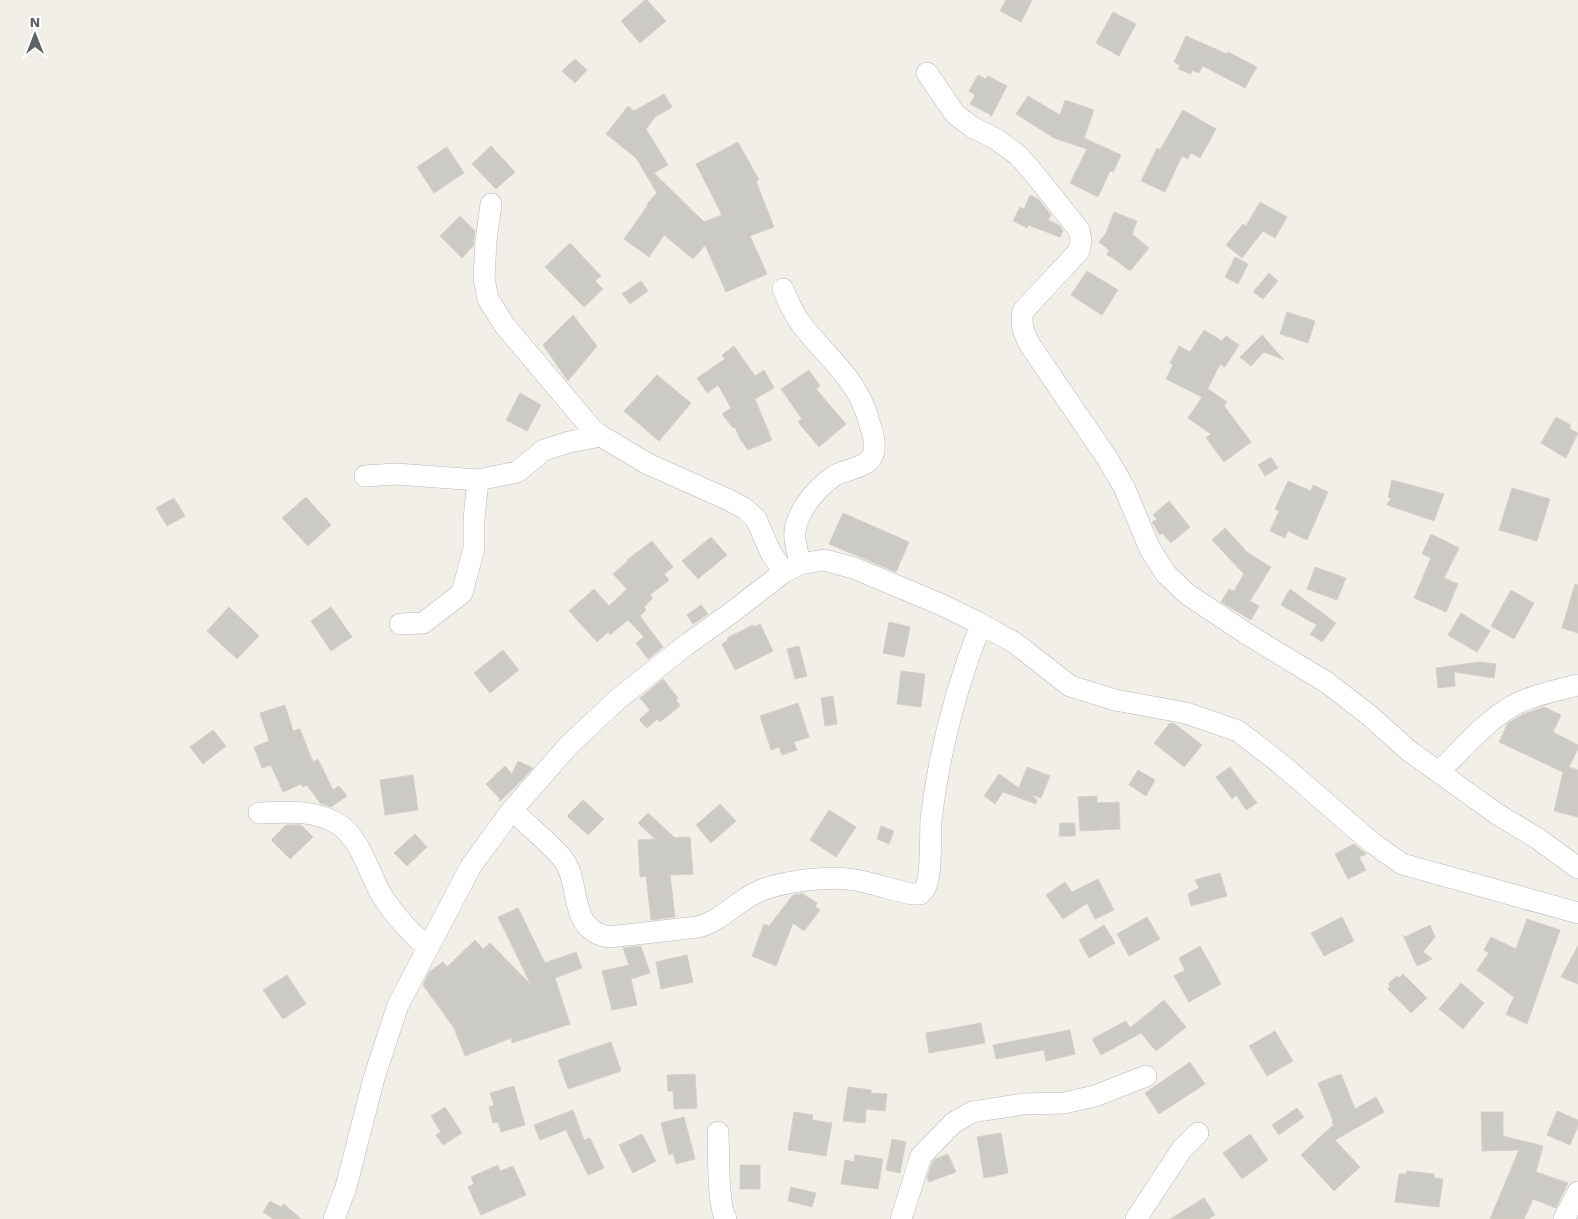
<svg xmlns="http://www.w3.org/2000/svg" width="1578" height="1219" viewBox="0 0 1578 1219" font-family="'Work Sans',sans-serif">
<rect width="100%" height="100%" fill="#f1efe8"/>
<path fill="#cccac5" stroke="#d6d1c6" d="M 645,0 L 647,0 L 666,21 L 640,43 L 621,21 Z
M 1006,0 L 1032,0 L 1021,22 L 1000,11 Z
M 1113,12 L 1136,24 L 1119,56 L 1096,43 Z
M 1186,36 L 1227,54 L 1228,52 L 1257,67 L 1245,88 L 1203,66 L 1199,73 L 1192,70 L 1191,74 L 1178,69 L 1180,65 L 1174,62 Z
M 575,59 L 587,70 L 575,83 L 562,71 Z
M 978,75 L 986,79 L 988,76 L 1007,86 L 991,117 L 991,115 L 970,104 L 975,95 L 969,91 Z
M 664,94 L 672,107 L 655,117 L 646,129 L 668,165 L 654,173 L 704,222 L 722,215 L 696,164 L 738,142 L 759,180 L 756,181 L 774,227 L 750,236 L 767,274 L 726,292 L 705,245 L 693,259 L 664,235 L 649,257 L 624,239 L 648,205 L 647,204 L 657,193 L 636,158 L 606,134 L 628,106 L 634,111 Z
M 1028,96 L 1060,115 L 1065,100 L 1094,110 L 1084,138 L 1121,155 L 1113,172 L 1110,171 L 1098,197 L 1070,183 L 1087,149 L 1054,138 L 1016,114 Z
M 1183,110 L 1216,129 L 1200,158 L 1191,153 L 1188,159 L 1182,156 L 1165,192 L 1141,181 L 1157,148 L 1160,150 Z
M 491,146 L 515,172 L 496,189 L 472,164 Z
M 447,147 L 464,173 L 434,193 L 417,167 Z
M 1030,195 L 1038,199 L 1051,215 L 1048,220 L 1059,225 L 1063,230 L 1060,237 L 1028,225 L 1027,228 L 1013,221 L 1020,207 L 1024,209 Z
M 1260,202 L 1287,217 L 1275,238 L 1263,231 L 1242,258 L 1226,245 L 1243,224 L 1246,226 Z
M 1114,212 L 1137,221 L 1132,234 L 1149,248 L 1130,271 L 1113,258 L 1107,255 L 1109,250 L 1099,242 L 1106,233 Z
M 460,216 L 475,231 L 473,246 L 462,258 L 440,236 Z
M 570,243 L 601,276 L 595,281 L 603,289 L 584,307 L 545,267 Z
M 1235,257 L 1248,264 L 1238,284 L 1225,277 Z
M 1087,271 L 1118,290 L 1102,315 L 1071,295 Z
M 1269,273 L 1278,281 L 1263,299 L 1253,292 Z
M 641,281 L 648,291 L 630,304 L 622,294 Z
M 1287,312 L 1315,321 L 1308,343 L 1280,334 Z
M 573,315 L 597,346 L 568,381 L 543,345 Z
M 1204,330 L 1222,341 L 1226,336 L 1239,345 L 1225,367 L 1220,364 L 1206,392 L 1208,389 L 1227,402 L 1224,406 L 1251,442 L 1224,462 L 1206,438 L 1211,434 L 1188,418 L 1202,397 L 1166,379 L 1173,365 L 1170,363 L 1179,346 L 1190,352 Z
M 1262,335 L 1284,360 L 1264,352 L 1251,366 L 1240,357 Z
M 734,346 L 755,376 L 764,370 L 774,388 L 755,399 L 772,440 L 748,450 L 740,439 L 735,427 L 733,428 L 722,414 L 731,408 L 718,385 L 707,393 L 697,378 L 725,359 L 722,355 Z
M 809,370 L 820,386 L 816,389 L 846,424 L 819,447 L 798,422 L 802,419 L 781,389 Z
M 657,375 L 691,403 L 659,441 L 624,411 Z
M 520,393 L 541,405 L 527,431 L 506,420 Z
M 1556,417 L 1571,425 L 1569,428 L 1578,433 L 1566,458 L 1541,443 Z
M 1271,457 L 1278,468 L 1265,476 L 1258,465 Z
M 1392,480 L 1444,494 L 1434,521 L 1387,505 L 1391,498 L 1388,497 Z
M 1288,481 L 1311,491 L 1313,485 L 1328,492 L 1307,540 L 1288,531 L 1285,538 L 1270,531 L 1279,511 L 1275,509 Z
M 1512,488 L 1550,499 L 1537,541 L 1499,530 Z
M 306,497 L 331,525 L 308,546 L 282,518 Z
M 174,498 L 185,516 L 167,526 L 156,508 Z
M 1169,501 L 1190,527 L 1171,543 L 1162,533 L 1160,535 L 1152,522 L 1157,519 L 1153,515 Z
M 843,513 L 909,542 L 896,572 L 829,544 Z
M 1225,528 L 1248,553 L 1271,567 L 1250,601 L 1259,606 L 1251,620 L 1221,602 L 1229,589 L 1234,591 L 1244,574 L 1212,540 Z
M 1431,534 L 1459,548 L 1444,578 L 1458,584 L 1446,612 L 1414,598 L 1431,558 L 1422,554 Z
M 711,537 L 727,555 L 698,579 L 682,561 Z
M 652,541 L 673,567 L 664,574 L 669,580 L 650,595 L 653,598 L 644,607 L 646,610 L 640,616 L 663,647 L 648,659 L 636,643 L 644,637 L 628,620 L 610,635 L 608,632 L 597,642 L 569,611 L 594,589 L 609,606 L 627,589 L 613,574 L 628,561 L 627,560 Z
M 1315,567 L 1346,578 L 1337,600 L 1307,589 Z
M 1575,584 L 1578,585 L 1578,633 L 1562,628 Z
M 1290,589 L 1336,623 L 1322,642 L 1310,634 L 1317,625 L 1281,605 Z
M 1511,590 L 1534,603 L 1514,639 L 1491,626 Z
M 701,605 L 708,614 L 693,624 L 687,615 Z
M 229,607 L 259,636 L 237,659 L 207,631 Z
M 331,607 L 352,637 L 331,651 L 311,621 Z
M 1461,613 L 1490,631 L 1477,652 L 1448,635 Z
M 889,622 L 910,627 L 904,657 L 883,653 Z
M 760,624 L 773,651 L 735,670 L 722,644 L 728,640 L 727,638 L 753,625 L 754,627 Z
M 799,646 L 807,676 L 795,679 L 787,649 Z
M 503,650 L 519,670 L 490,693 L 474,673 Z
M 1479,662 L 1496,664 L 1494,678 L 1454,672 L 1455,686 L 1438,688 L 1436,668 Z
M 901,671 L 925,674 L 921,707 L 897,704 Z
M 663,679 L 678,698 L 676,700 L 680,706 L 660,722 L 657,719 L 647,728 L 639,720 L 650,710 L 640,698 Z
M 833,696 L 837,724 L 825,726 L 821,698 Z
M 798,703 L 809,737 L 794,742 L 797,750 L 782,755 L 779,747 L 771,750 L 760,716 Z
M 285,705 L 293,731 L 300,729 L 313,762 L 318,759 L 333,790 L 339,786 L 347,796 L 331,807 L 320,803 L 307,785 L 303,787 L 301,784 L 283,792 L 271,765 L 262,768 L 254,747 L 269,741 L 260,713 Z
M 1544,707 L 1561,715 L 1553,732 L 1578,745 L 1578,749 L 1569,767 L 1578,770 L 1578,817 L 1554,811 L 1563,772 L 1499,742 L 1508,723 L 1524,714 Z
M 1170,723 L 1175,724 L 1202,745 L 1184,767 L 1154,743 Z
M 213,730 L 226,746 L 203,764 L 190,747 Z
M 518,761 L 533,768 L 516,786 L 499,802 L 500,799 L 486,784 L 505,766 L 512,774 Z
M 1027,767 L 1050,776 L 1041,798 L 1032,795 L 1032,796 L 1037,800 L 1036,804 L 1003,792 L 995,804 L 984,796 L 999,774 L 1019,788 Z
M 1230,767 L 1257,803 L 1246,810 L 1236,795 L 1232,799 L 1216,777 Z
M 1138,770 L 1155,780 L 1146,796 L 1129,785 Z
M 413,775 L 418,810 L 385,815 L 380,780 Z
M 1097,796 L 1097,803 L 1119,802 L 1120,829 L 1080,831 L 1078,797 Z
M 583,800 L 604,819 L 588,835 L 567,816 Z
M 720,804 L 736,821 L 711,843 L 696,825 Z
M 829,810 L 856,827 L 836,857 L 810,840 Z
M 648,813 L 675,838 L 690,837 L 693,874 L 670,875 L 675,917 L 651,920 L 646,876 L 640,877 L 638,840 L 655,839 L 638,823 Z
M 1060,823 L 1075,823 L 1075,836 L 1059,836 Z
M 286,825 L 301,825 L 313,837 L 290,859 L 271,840 Z
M 881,826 L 894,831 L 889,844 L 877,839 Z
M 415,834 L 427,847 L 407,866 L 394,853 Z
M 1354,844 L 1366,854 L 1359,857 L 1366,870 L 1348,879 L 1335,854 Z
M 1220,873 L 1227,896 L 1191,906 L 1188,894 L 1199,888 L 1195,880 Z
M 1098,879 L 1114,910 L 1095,919 L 1087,903 L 1063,919 L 1046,895 L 1065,882 L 1072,892 Z
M 801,893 L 817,903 L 815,906 L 820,910 L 804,931 L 793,923 L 776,966 L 752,956 L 764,924 L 769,926 L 793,895 L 798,894 L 800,895 Z
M 518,908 L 545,963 L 576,952 L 582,968 L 555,978 L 570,1024 L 512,1043 L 511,1038 L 465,1056 L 454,1028 L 423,985 L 429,972 L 443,962 L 447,967 L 475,940 L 483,949 L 490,943 L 531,985 L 498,917 Z
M 1147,917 L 1160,939 L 1129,956 L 1117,934 Z
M 1342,917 L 1354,941 L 1324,956 L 1311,933 Z
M 1527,919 L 1560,930 L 1527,1024 L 1506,1014 L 1514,997 L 1477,970 L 1489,953 L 1484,950 L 1491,937 L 1516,949 Z
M 1104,925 L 1115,943 L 1089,958 L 1079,940 Z
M 1430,925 L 1435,937 L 1423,952 L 1432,959 L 1417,966 L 1403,935 L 1405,937 Z
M 641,946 L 650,973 L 631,979 L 637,1005 L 612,1010 L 602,971 L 629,965 L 623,948 Z
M 1200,946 L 1221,984 L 1189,1002 L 1174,976 L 1185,970 L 1179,958 Z
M 1578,946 L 1578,984 L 1561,977 Z
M 687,955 L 693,982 L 661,989 L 656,962 Z
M 1403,974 L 1427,998 L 1411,1013 L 1388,989 L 1390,986 L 1388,984 L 1397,976 L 1399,978 Z
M 287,975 L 306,1004 L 283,1019 L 263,990 Z
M 1461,983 L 1484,1003 L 1463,1029 L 1439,1009 Z
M 1164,1000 L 1186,1027 L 1156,1051 L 1141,1033 L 1101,1055 L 1092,1039 L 1126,1021 L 1130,1028 Z
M 981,1023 L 985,1043 L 929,1053 L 926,1033 Z
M 1070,1030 L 1075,1054 L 1046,1061 L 1044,1050 L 996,1059 L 993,1045 Z
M 1275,1031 L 1293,1061 L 1267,1076 L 1249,1046 Z
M 611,1042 L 621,1071 L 568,1089 L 558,1060 Z
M 1190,1062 L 1205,1084 L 1159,1114 L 1145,1093 Z
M 695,1074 L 697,1108 L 674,1109 L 673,1091 L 668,1091 L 667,1075 Z
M 1341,1074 L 1355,1109 L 1376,1097 L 1384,1112 L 1335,1140 L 1360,1167 L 1334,1191 L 1301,1155 L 1333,1125 L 1332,1122 L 1333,1121 L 1318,1083 Z
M 514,1086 L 525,1125 L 501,1132 L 498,1122 L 493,1123 L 489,1107 L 494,1105 L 490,1093 Z
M 848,1087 L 871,1090 L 871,1093 L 887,1094 L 885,1111 L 866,1109 L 865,1123 L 843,1121 Z
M 445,1107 L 462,1133 L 443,1145 L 436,1135 L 441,1132 L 431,1116 Z
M 1297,1108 L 1304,1117 L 1279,1135 L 1272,1125 Z
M 573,1110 L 584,1140 L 590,1138 L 604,1168 L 588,1175 L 566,1130 L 540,1140 L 534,1125 Z
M 1557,1111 L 1578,1120 L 1578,1126 L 1570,1145 L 1547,1135 Z
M 794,1112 L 813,1115 L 812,1120 L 832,1123 L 826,1156 L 788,1150 Z
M 1481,1112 L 1503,1112 L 1503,1136 L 1543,1146 L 1536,1172 L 1568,1183 L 1556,1208 L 1533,1199 L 1524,1219 L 1490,1219 L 1519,1150 L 1482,1151 Z
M 684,1117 L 695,1159 L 676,1164 L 673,1153 L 669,1155 L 661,1123 Z
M 1001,1133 L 1008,1173 L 984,1178 L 977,1137 Z
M 642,1134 L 656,1161 L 633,1173 L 619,1145 Z
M 1250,1134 L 1268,1160 L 1242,1179 L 1223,1153 Z
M 892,1139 L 906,1142 L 900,1173 L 886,1170 Z
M 948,1154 L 956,1172 L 929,1182 L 927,1177 L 932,1163 L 935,1159 Z
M 855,1155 L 883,1159 L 878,1189 L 841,1184 L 845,1160 L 854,1162 Z
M 498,1165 L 500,1171 L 513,1166 L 526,1195 L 481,1215 L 468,1187 L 474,1184 L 471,1177 Z
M 740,1165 L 760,1165 L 760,1189 L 740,1189 Z
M 1407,1171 L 1434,1174 L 1434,1178 L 1443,1179 L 1439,1207 L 1395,1202 L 1399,1174 L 1406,1174 Z
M 791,1187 L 816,1193 L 812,1207 L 788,1201 Z
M 1204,1198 L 1215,1215 L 1208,1219 L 1170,1219 Z
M 270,1201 L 281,1207 L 284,1204 L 301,1219 L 271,1219 L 272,1218 L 263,1212 Z"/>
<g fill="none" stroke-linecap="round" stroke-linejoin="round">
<defs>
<path id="minor" d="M 927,73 L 955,114 L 972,127 L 996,139 L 1018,155 L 1032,171 L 1079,230 L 1081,240 L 1079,251 L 1023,311 C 1020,326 1024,335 1032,348 L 1107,458 L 1124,487 L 1150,549 L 1166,574 L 1187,594 L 1247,634 L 1326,682 L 1369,715 L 1408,750 L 1497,814 L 1537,838 L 1578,868
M 491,204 L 486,241 L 484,278 L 488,299 L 505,326 L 593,430 L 601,436 L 648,464 L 729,500 L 744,508 L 756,519 L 771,553 L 784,572
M 783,289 C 789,303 795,317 805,329 C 832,362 859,381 870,425 C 873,433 875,443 874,451 C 871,469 846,468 834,476 C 817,488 798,509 795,531 C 793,540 799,554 800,564
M 365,476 L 396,474 L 478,480 L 517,472 L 544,450 L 569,442 L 601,436
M 400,624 L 423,623 L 462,593 L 474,548 L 474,519 L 478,480
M 1439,772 C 1461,750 1490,716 1518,703 C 1537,694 1558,690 1578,685
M 512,810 C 528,826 548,841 563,859 C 582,884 567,930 609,937 L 698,927 C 721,921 736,902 757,892 C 782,881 829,875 856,880 C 875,884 893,890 912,894 L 920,894 C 921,893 925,890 925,888 C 932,877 930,836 931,820 C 939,752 956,687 981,624
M 259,813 C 285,812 314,809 338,824 C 362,839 369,876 384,899 C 396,917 411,933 427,947
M 718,1132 C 719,1151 717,1204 726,1219
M 334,1219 L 346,1187 L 374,1078 L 398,1005 L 471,866 L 512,810 L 569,745 L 618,699 L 686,645 L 731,613 L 784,572 L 800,564 L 824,560 L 854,568 L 942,605 L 981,624 L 1015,643 L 1070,686 L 1115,700 L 1186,713 L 1238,731 L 1281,764 L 1371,842 L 1402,864 L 1578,913
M 901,1219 L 921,1156 L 953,1123 L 972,1112 L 1023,1104 L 1064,1103 L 1095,1096 L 1146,1076
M 1136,1219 L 1182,1149 L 1198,1133
M 1564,1219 L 1578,1192"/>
</defs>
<use href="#minor" stroke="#b5b8bc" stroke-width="22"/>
<use href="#minor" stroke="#fff" stroke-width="21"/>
</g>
<g transform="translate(35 35)" stroke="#ffffff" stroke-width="4" paint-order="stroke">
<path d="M0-4L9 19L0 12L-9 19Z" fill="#5f6368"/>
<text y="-8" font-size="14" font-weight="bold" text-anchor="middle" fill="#5f6368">N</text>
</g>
</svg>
